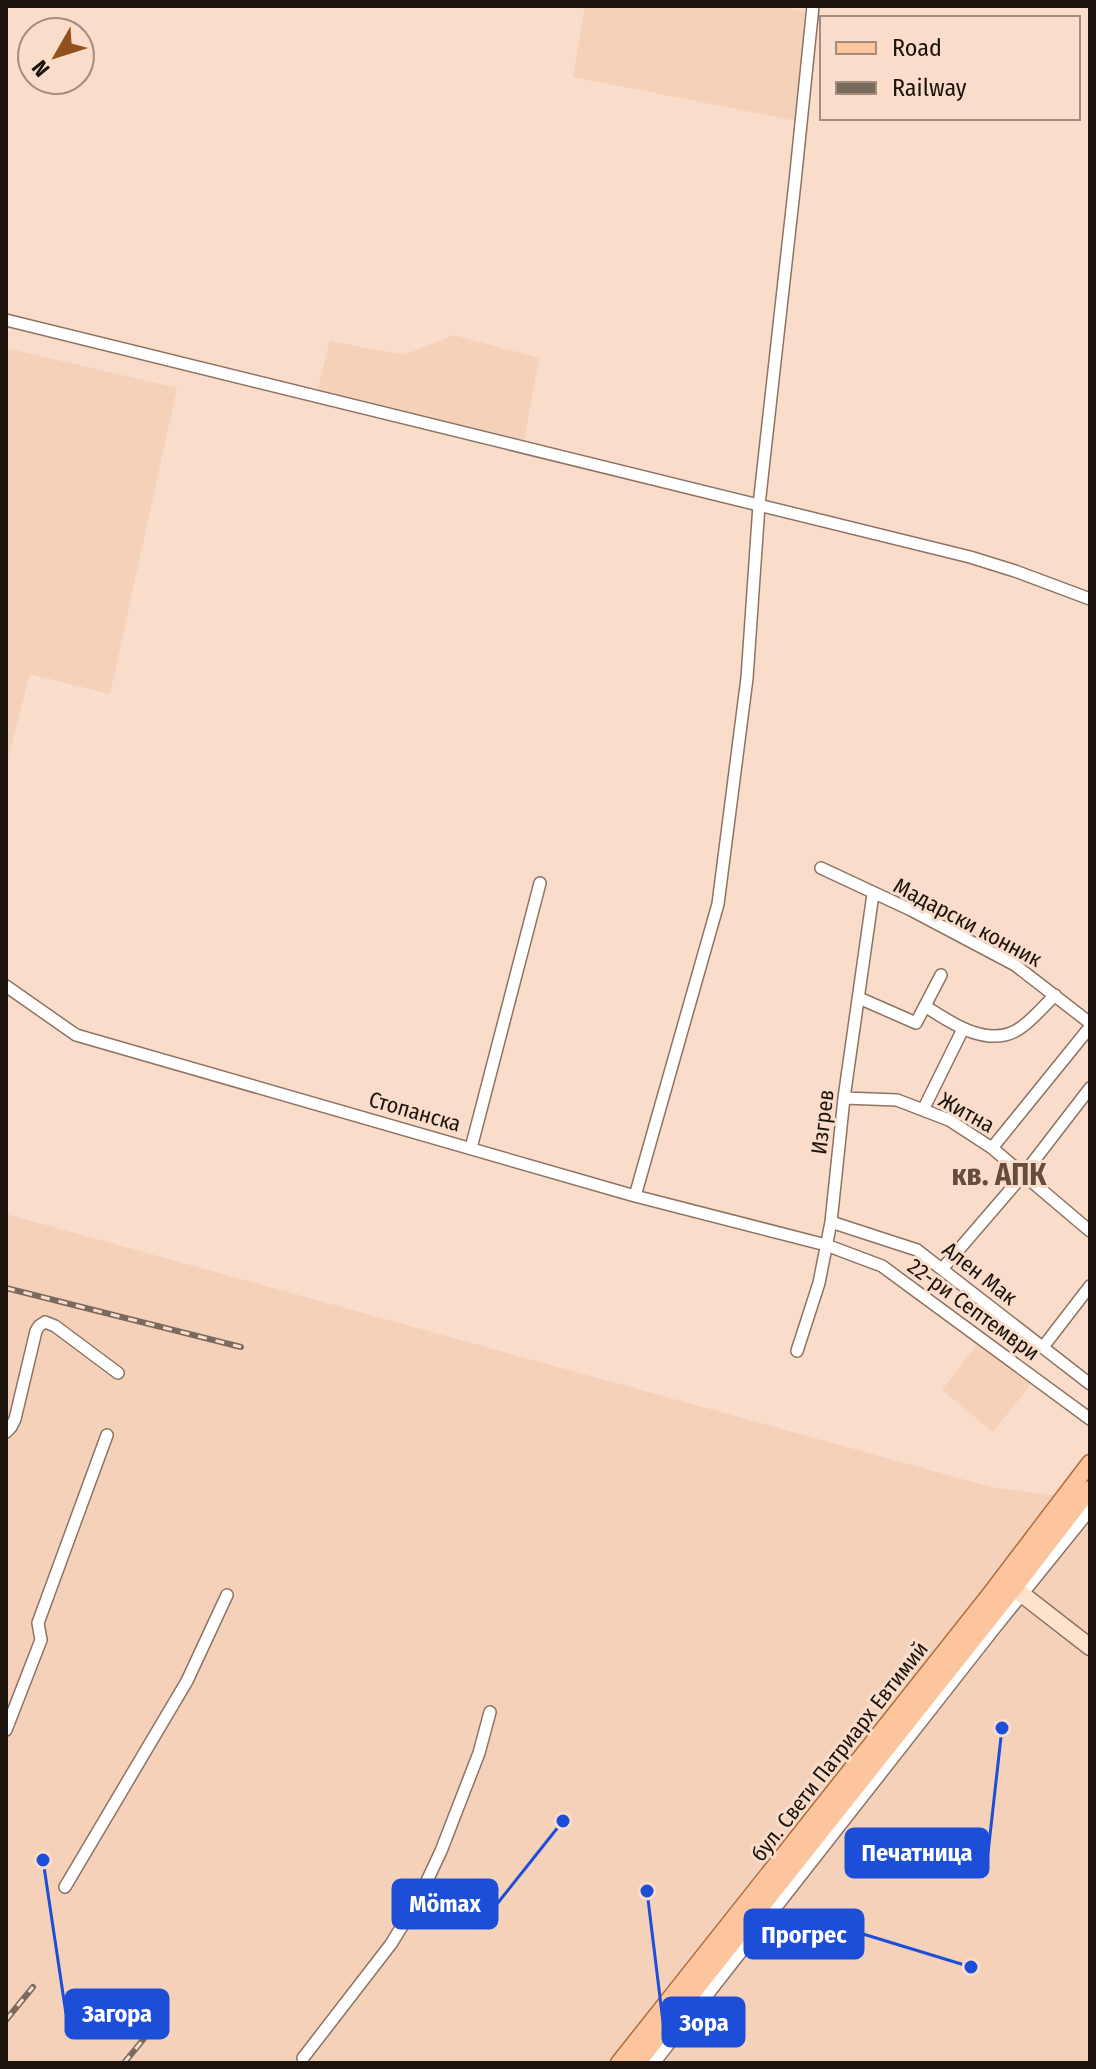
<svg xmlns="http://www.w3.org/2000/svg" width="1096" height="2069" viewBox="0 0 1096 2069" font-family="'Fira Sans Condensed',sans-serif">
<rect width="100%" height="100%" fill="#f9dcc9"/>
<path fill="#f5d1ba" d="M 585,6 L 779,6 L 809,13 L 797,121 L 573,77 Z
M 454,335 L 539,358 L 524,440 L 317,392 L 330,341 L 404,355 Z
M 6,348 L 177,388 L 110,694 L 30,674 L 8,757 L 6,756 Z
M 6,1214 L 991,1487 L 1090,1500 L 1090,2063 L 6,2063 Z
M 979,1342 L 1032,1383 L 993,1432 L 942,1390 Z"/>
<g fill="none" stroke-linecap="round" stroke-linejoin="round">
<defs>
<path id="minor" d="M 6,320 L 970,557 L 1015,571 L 1090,599
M 821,868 L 911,910 L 1015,965 L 1090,1023
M 6,986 L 76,1035 L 635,1196 L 826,1245 L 882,1266 L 1090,1419
M 859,998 L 916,1023 L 941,975
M 925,1006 C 952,1024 992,1051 1023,1026 C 1035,1017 1045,1005 1055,995
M 844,1098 L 897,1100 L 949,1120 L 992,1148 L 1090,1231
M 923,1110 L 963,1029
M 471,1148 L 540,883
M 992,1148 L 1090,1027
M 635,1196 L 718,904 L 747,678 L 759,505 L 795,182 L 813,6
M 831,1222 L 917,1250 L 1090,1384
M 942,1269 L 1023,1175 L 1090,1088
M 1043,1347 L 1090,1286
M 797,1351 L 819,1283 L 831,1222 L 844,1098 L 873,894
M 6,1432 L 11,1427 L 15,1419 L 36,1331 L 39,1326 L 45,1322 L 55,1326 L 118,1373
M 6,1730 L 41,1640 L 38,1623 L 107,1435
M 65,1887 L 187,1681 L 227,1595
M 303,2058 L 391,1944 L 418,1900 L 441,1851 L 479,1753 L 490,1712
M 654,2063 L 994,1629 L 1090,1510"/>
<path id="secondary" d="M 1014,1588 L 1090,1647"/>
<path id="primary" d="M 619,2063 L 989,1596 L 1090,1463
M 637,2063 L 1014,1588 L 1090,1489"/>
</defs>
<use href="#minor" stroke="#8d7363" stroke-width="14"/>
<use href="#secondary" stroke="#8d7363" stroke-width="19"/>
<use href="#primary" stroke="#ad6e40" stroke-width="19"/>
<use href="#minor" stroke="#fff" stroke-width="11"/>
<use href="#secondary" stroke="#fee2ce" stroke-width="16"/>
<use href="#primary" stroke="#fdc59d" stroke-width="16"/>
<defs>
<path id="rail" d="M 6,1288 L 241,1347
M 6,2020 L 33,1987
M 124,2063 L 151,2030"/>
</defs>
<use href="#rail" stroke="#7a695d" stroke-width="6"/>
<use href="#rail" stroke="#f9dcc9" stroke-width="3" stroke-dasharray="9" stroke-linecap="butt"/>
</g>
<g text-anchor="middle" stroke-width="6" stroke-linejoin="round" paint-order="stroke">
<g font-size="22" fill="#1c130c" stroke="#f9dcc9">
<text transform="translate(968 922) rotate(28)" y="8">Мадарски конник</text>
<text transform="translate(415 1111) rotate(16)" y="8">Стопанска</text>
<text transform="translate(967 1112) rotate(29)" y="8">Житна</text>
<text transform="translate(822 1122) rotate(-83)" y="8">Изгрев</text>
<text transform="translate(980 1273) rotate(38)" y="8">Ален Мак</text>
<text transform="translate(974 1309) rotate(36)" y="8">22-ри Септември</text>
<text transform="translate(839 1751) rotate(-52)" y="8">бул. Свети Патриарх Евтимий</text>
</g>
<g font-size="30" font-weight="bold" fill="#654d3d" stroke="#f9dcc9">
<text x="999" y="1185">кв. АПК</text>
</g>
</g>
<path fill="none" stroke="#1d4ed8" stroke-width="3" d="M1002 1728L988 1853M563 1821L497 1904M971 1967L863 1934M43 1860L66 2014M647 1891L663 2022"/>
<g fill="#1d4ed8" stroke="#f9dcc9" stroke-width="3">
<circle cx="1002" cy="1728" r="8"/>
<circle cx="563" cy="1821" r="8"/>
<circle cx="971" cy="1967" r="8"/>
<circle cx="43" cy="1860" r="8"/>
<circle cx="647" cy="1891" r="8"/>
</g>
<g fill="#1d4ed8" stroke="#1d4ed8" stroke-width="3">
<rect x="846" y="1829" width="142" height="48" rx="8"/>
<rect x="393" y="1880" width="104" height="48" rx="8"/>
<rect x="745" y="1910" width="118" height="48" rx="8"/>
<rect x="66" y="1990" width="102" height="48" rx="8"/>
<rect x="663" y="1998" width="81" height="48" rx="8"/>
</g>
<g font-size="24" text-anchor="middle" font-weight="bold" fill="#fff">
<text x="917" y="1861">Печатница</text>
<text x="445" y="1912">Mömax</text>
<text x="804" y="1943">Прогрес</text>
<text x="117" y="2022">Загора</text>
<text x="704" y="2031">Зора</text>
</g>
<rect width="1096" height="2069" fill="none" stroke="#1c130c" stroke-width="16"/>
<rect x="820" y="16" width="260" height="104" fill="#f9dcc9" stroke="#a18c7d" stroke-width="2"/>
<rect x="836" y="42" width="40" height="12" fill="#fdc59d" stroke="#a18c7d" stroke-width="2"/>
<text x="892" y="56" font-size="24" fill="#1c130c">Road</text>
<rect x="836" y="82" width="40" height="12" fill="#7a695d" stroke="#a18c7d" stroke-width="2"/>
<text x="892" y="96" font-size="24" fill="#1c130c">Railway</text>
<g transform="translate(56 56) rotate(231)"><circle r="38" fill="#f9dcc9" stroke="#a18c7d" stroke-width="2"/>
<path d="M0-6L14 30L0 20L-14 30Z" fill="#92511c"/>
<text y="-12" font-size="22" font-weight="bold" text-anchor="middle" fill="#1c130c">N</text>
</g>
</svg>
